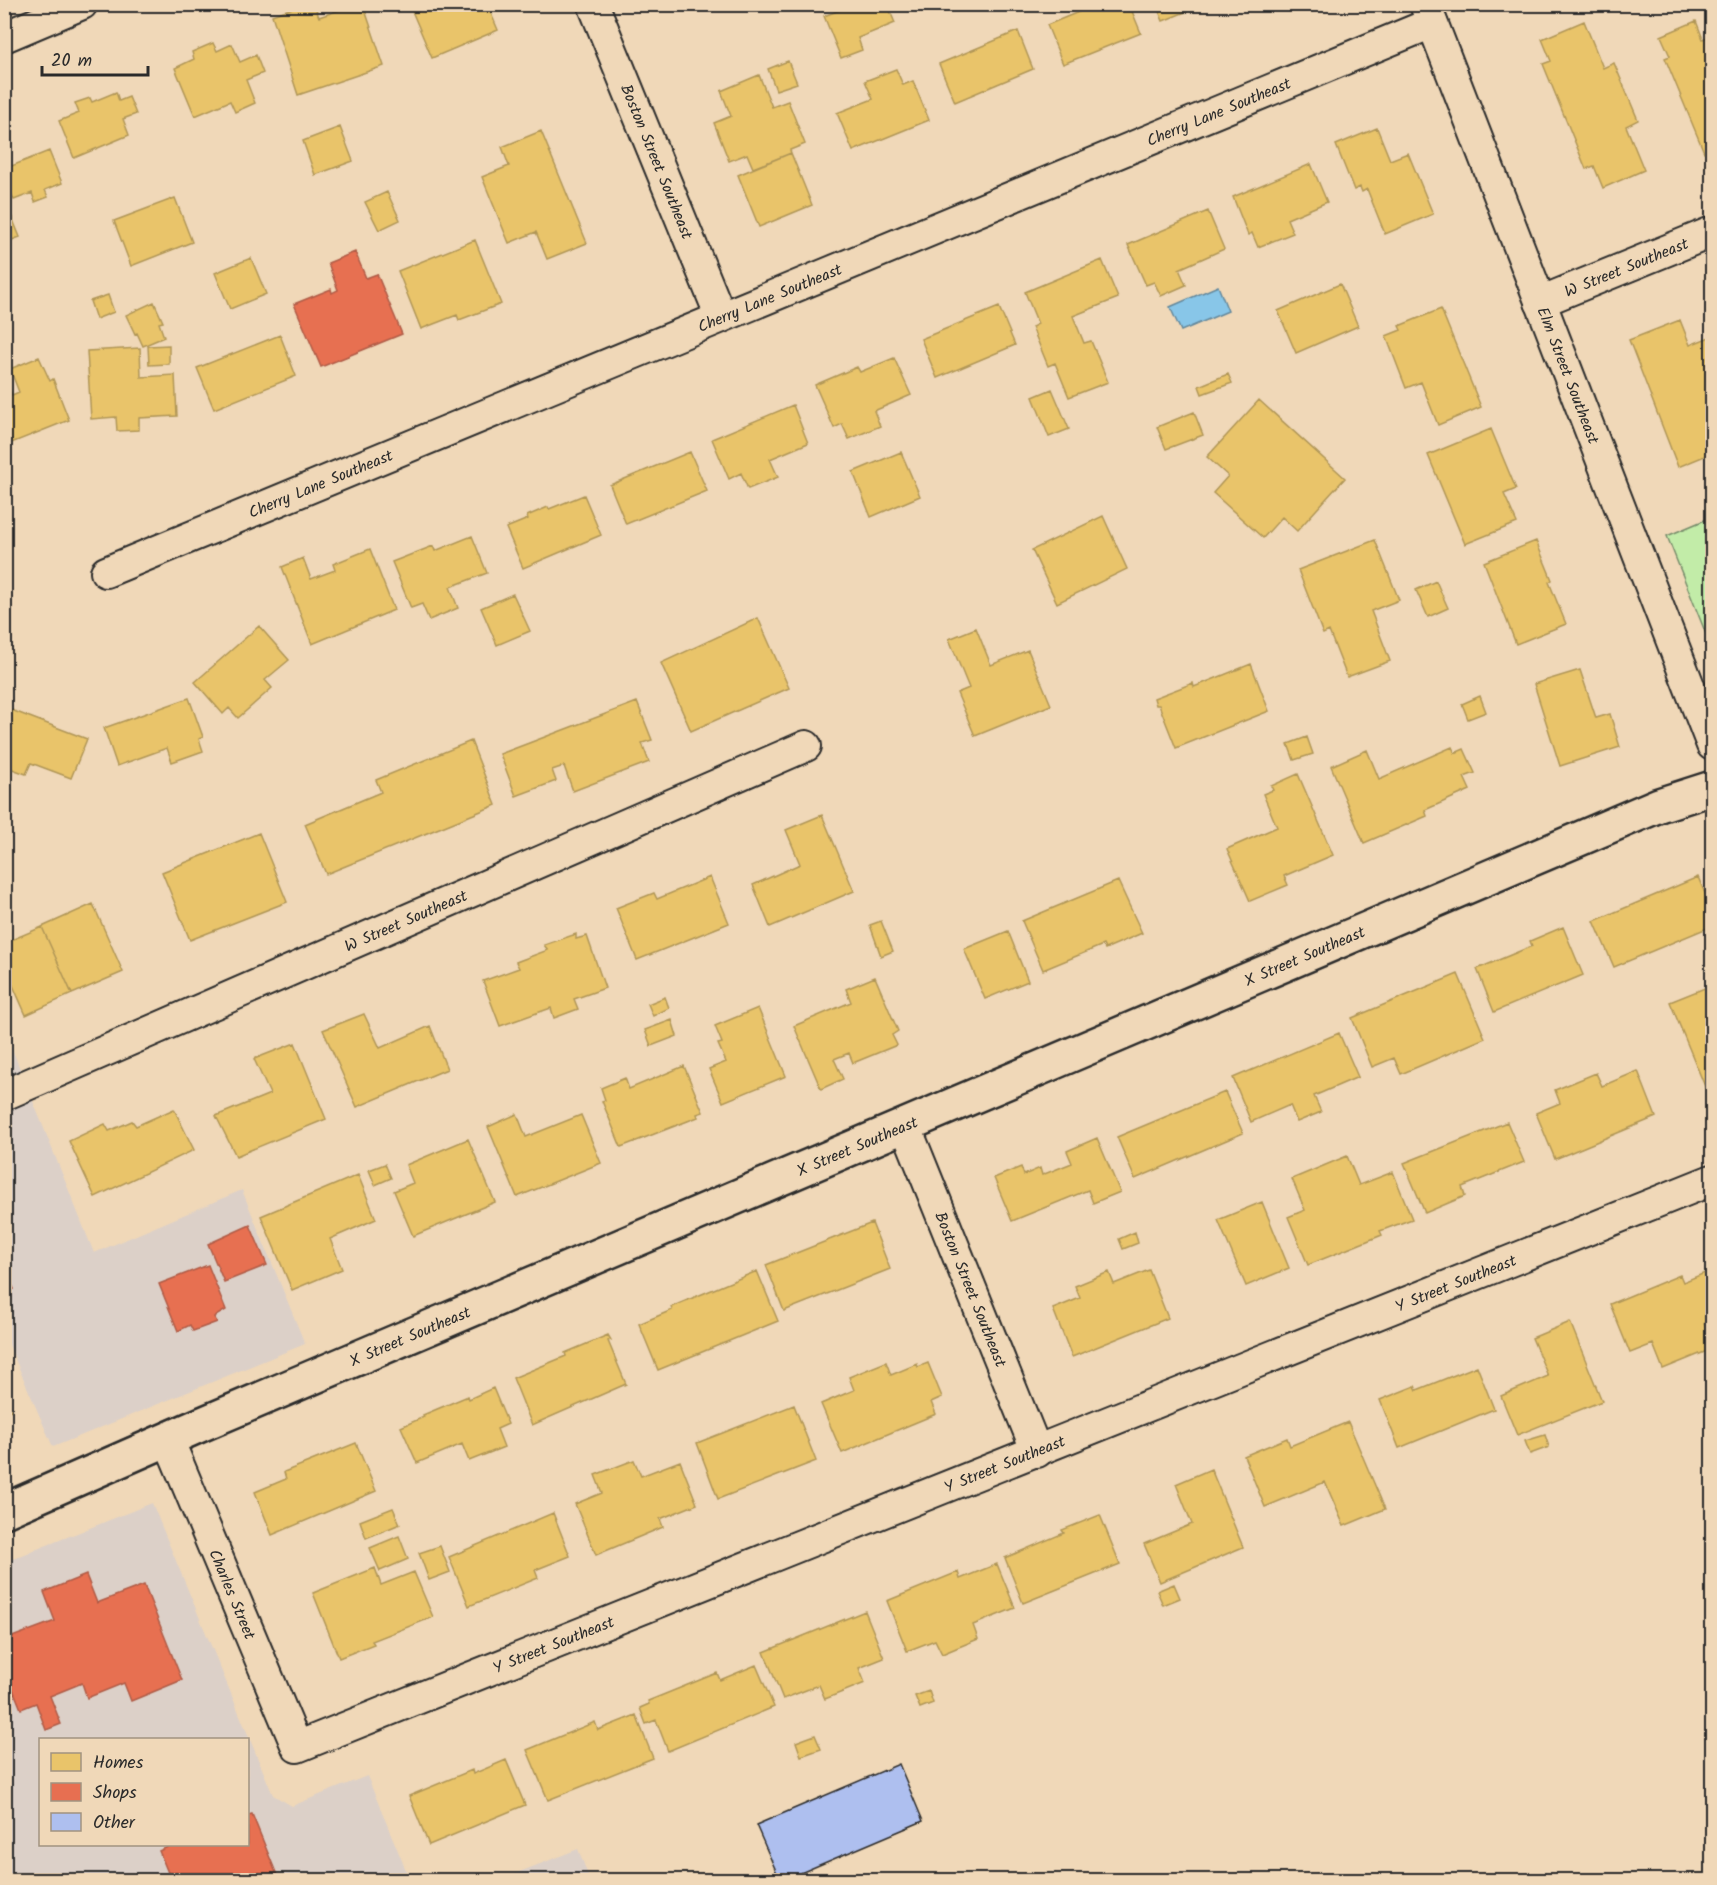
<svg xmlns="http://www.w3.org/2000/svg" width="1717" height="1885" viewBox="0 0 1717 1885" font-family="Kalam,sans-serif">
<rect width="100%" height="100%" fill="#f0d8b8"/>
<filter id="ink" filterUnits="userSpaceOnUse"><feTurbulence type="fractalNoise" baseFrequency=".0167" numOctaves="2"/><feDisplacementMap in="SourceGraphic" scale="12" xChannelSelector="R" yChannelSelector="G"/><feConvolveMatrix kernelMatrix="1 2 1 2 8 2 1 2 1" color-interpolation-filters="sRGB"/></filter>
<g filter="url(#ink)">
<path fill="#dcd0c8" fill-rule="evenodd" d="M 4,1029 L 94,1253 L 242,1190 L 305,1344 L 53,1447 L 5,1336 Z
M 152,1503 L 273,1795 L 292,1806 L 367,1776 L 410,1880 L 5,1880 L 5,1562 ZM 40,1740 L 248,1740 L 248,1844 L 40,1844 Z
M 578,1849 L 590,1880 L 499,1880 Z"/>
<path fill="#c2eca8" stroke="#768c6a" stroke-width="1.5" d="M 1712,517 L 1712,649 L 1667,536 Z"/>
<path fill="#88c6e8" stroke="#63889c" stroke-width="1.5" d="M 1218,286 L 1228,311 L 1181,331 L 1170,307 Z"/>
<path fill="#e9c46a" stroke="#b09657" stroke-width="1.5" d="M 304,4 L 314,4 L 319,17 L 357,4 L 363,4 L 384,66 L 298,95 L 272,15 Z
M 409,4 L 487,4 L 498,30 L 432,58 Z
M 843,4 L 887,4 L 895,23 L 858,38 L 862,50 L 841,58 L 824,16 L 845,8 Z
M 1098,4 L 1129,4 L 1141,33 L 1063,64 L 1047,25 Z
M 1156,4 L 1205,4 L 1163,21 Z
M 1584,21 L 1603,68 L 1614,63 L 1638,120 L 1626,126 L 1644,170 L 1603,188 L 1594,166 L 1586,169 L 1543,64 L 1551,61 L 1542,39 Z
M 1696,21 L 1703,39 L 1712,35 L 1712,148 L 1704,152 L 1665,58 L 1670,56 L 1661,36 Z
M 1018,31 L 1033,69 L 955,102 L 939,64 Z
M 213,43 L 217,51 L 232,44 L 240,62 L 256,55 L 263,73 L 246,80 L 255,103 L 235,112 L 230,101 L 195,116 L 175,68 L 194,59 L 192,52 Z
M 788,61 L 797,83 L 776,90 L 768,69 Z
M 896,69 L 903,85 L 913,81 L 929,120 L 853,151 L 837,113 L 873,99 L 865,81 Z
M 759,75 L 772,107 L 788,101 L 805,144 L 790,150 L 791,153 L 753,168 L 747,154 L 729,161 L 714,123 L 731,116 L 721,91 Z
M 116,92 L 119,101 L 129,97 L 136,114 L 123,119 L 129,135 L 74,158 L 59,121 L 79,113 L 75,103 L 90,98 L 92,102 Z
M 340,127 L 353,161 L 315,175 L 303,141 Z
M 1377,128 L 1390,160 L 1408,153 L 1433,214 L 1385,234 L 1367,189 L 1362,192 L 1360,187 L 1354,190 L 1336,145 Z
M 541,131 L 587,243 L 547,259 L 536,232 L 509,243 L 482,177 L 509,166 L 502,147 Z
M 49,151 L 62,183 L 45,190 L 48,197 L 35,202 L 32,193 L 14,200 L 4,176 L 4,169 Z
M 791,153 L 812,205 L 759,227 L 738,175 Z
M 1311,164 L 1327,202 L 1287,219 L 1293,233 L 1258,247 L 1252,233 L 1248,235 L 1233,197 Z
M 387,192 L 400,220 L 379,230 L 365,202 Z
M 4,198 L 20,237 L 4,243 Z
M 175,198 L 192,242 L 131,266 L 114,221 Z
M 1208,211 L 1224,249 L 1179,269 L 1186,285 L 1161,296 L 1154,282 L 1146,285 L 1128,245 Z
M 475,240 L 501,304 L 459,320 L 457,315 L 421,329 L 398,271 Z
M 251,258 L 266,294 L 230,309 L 215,273 Z
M 1102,260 L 1118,298 L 1073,316 L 1084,343 L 1091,341 L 1108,382 L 1069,397 L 1055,363 L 1048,366 L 1032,327 L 1038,324 L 1025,292 Z
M 1340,284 L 1358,326 L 1296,353 L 1278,311 Z
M 108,295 L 114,312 L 96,319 L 90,301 Z
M 154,302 L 163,322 L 159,323 L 164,337 L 143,346 L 137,333 L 135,334 L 126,315 Z
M 999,307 L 1015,345 L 937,378 L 921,339 Z
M 1441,309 L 1481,407 L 1438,425 L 1421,382 L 1406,388 L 1386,336 L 1401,330 L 1399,326 Z
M 1680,320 L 1690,345 L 1712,336 L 1712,453 L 1678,467 L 1629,340 Z
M 280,335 L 296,376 L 214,409 L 197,368 Z
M 169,345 L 169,364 L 149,365 L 148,346 Z
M 140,348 L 141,377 L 175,375 L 177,416 L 139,418 L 139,430 L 117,431 L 116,417 L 91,419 L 87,351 Z
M 39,357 L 50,381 L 53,379 L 69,420 L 4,446 L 4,387 L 8,385 L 12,395 L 19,392 L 10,369 Z
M 894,358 L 911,395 L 874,411 L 880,426 L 849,439 L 842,424 L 834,428 L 815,385 L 857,367 L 860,372 Z
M 1228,374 L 1232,383 L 1202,394 L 1199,386 Z
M 1052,389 L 1069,429 L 1049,437 L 1033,397 Z
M 1259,400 L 1345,478 L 1297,531 L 1282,517 L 1263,538 L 1213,493 L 1228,476 L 1207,457 Z
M 793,405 L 808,443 L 770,459 L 778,477 L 748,489 L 741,473 L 729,479 L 712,439 Z
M 1194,412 L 1203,435 L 1166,449 L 1157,427 Z
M 1491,429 L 1516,489 L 1504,494 L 1517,523 L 1465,544 L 1428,455 Z
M 690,452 L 707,491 L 626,524 L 610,485 Z
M 901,452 L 920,496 L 871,517 L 853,472 Z
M 584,495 L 601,535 L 523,568 L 506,528 L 528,519 L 527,516 L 548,507 L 549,509 Z
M 1103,516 L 1127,569 L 1057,603 L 1032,550 Z
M 472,536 L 487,573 L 450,587 L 458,608 L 429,620 L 422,604 L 411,608 L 392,562 L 433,546 L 435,551 Z
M 1375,540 L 1399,600 L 1371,611 L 1390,661 L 1347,677 L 1329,631 L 1323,634 L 1298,570 Z
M 1536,541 L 1552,580 L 1549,582 L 1566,624 L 1516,644 L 1484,562 Z
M 370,549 L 394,610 L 312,644 L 282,567 L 303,558 L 311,579 L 335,570 L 333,564 Z
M 1436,581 L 1448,608 L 1428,617 L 1416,590 Z
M 513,594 L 530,631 L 497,645 L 481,608 Z
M 758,618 L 789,688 L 691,731 L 661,663 Z
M 259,626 L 289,660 L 265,680 L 272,688 L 238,718 L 229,708 L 223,714 L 195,682 Z
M 976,628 L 991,665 L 1028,650 L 1051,705 L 975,736 L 957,693 L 969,688 L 949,639 Z
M 1251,664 L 1269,711 L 1176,748 L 1159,705 L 1156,705 L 1154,698 L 1193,683 L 1194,687 Z
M 1580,670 L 1596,718 L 1610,714 L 1620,747 L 1560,766 L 1534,684 Z
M 1480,696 L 1486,712 L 1468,719 L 1462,704 Z
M 189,698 L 203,737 L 199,739 L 203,751 L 172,762 L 167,748 L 117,766 L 104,728 Z
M 637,702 L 652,740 L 642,743 L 649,762 L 573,791 L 564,766 L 552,770 L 556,781 L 516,796 L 500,754 Z
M 6,708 L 87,739 L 71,778 L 31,763 L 26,774 L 4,766 Z
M 1307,737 L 1313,754 L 1294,760 L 1288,744 Z
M 471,741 L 496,805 L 326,874 L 305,824 L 381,792 L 376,780 Z
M 1452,747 L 1455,753 L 1464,749 L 1475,773 L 1464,777 L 1470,790 L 1425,810 L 1427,816 L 1364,843 L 1331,766 L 1367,750 L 1379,779 Z
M 1298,774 L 1333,855 L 1284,876 L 1288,885 L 1250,901 L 1227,849 L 1277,827 L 1263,794 L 1273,790 L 1271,786 Z
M 822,815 L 854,891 L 770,927 L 753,885 L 800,864 L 786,830 Z
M 259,833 L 287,902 L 190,940 L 162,872 Z
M 710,877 L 729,923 L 637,960 L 616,908 L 654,893 L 657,899 Z
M 1698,877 L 1712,910 L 1712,926 L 1614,967 L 1594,921 Z
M 1118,881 L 1142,933 L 1105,949 L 1103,945 L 1043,970 L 1022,921 Z
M 93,904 L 123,972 L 72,994 L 42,927 Z
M 881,921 L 893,951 L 881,956 L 870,925 Z
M 42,927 L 72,994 L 26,1015 L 4,965 L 4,943 Z
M 1563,927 L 1583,975 L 1494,1012 L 1477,969 L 1532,946 L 1530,941 Z
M 1008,931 L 1028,981 L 985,999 L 964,949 Z
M 576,934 L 576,939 L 587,936 L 605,988 L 574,999 L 578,1009 L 554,1018 L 551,1008 L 500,1026 L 483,981 L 519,968 L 516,962 L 548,950 L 544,945 Z
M 1458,974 L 1485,1038 L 1401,1074 L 1394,1058 L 1372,1067 L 1352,1018 Z
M 875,977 L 898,1031 L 892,1035 L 897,1045 L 853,1063 L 849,1053 L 834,1059 L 843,1079 L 821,1089 L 794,1026 L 851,1002 L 846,989 Z
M 1712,985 L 1712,1100 L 1711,1101 L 1670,1002 Z
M 665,997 L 669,1008 L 653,1016 L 648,1004 Z
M 758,1008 L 786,1076 L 723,1102 L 709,1069 L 726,1062 L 718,1044 L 722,1043 L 715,1026 Z
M 364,1014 L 380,1048 L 430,1026 L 447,1069 L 357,1107 L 323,1030 Z
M 672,1020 L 677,1036 L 651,1046 L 645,1030 Z
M 1339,1033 L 1358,1077 L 1314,1096 L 1321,1112 L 1297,1122 L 1290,1105 L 1251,1122 L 1233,1078 Z
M 295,1043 L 326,1119 L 236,1156 L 216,1116 L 270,1094 L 254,1059 Z
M 684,1066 L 703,1112 L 697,1114 L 698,1117 L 621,1147 L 602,1101 L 605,1100 L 601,1088 L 625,1078 L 629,1089 Z
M 1638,1071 L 1656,1117 L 1555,1159 L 1536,1113 L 1560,1103 L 1555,1090 L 1596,1073 L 1602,1086 Z
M 1225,1092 L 1243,1133 L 1135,1179 L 1117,1137 Z
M 174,1109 L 194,1150 L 95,1197 L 69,1141 L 105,1124 L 109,1131 L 132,1121 L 136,1126 Z
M 517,1114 L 526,1137 L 581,1115 L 601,1163 L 517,1197 L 488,1127 Z
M 1507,1122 L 1524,1162 L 1462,1187 L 1465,1196 L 1425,1213 L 1404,1163 Z
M 1097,1138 L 1120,1192 L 1093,1203 L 1088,1190 L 1012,1221 L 994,1178 L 1021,1167 L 1024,1175 L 1040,1168 L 1042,1175 L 1072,1163 L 1067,1151 Z
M 468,1139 L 495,1202 L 413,1236 L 394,1191 L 413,1183 L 406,1165 Z
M 1347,1156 L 1359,1185 L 1393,1172 L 1412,1219 L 1380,1231 L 1382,1235 L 1308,1265 L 1288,1217 L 1305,1210 L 1292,1179 Z
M 385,1164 L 391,1178 L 375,1185 L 369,1170 Z
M 358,1175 L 376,1219 L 330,1239 L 342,1269 L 292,1290 L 261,1216 Z
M 1262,1202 L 1289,1268 L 1246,1286 L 1218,1220 Z
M 872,1223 L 890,1269 L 784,1311 L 766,1265 Z
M 1135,1232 L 1138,1243 L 1123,1249 L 1119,1239 Z
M 1149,1270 L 1168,1318 L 1072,1357 L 1053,1309 L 1080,1298 L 1075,1286 L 1109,1272 L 1114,1284 Z
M 1712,1270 L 1712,1320 L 1704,1323 L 1712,1349 L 1663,1369 L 1653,1344 L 1630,1353 L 1610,1304 L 1680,1275 L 1683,1282 Z
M 757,1271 L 778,1321 L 658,1370 L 639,1324 L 672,1310 L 671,1307 Z
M 1570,1322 L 1602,1401 L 1517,1435 L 1501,1396 L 1548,1376 L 1532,1338 Z
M 608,1335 L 611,1340 L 608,1341 L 626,1384 L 532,1425 L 513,1378 L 566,1356 L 565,1353 Z
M 886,1362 L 891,1375 L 917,1364 L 918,1367 L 928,1363 L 942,1397 L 931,1402 L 936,1414 L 842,1453 L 821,1404 L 854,1390 L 849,1377 Z
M 1477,1366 L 1494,1409 L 1399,1448 L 1380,1400 L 1415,1386 L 1417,1390 Z
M 493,1388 L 508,1424 L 497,1429 L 504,1447 L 469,1461 L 462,1444 L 417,1463 L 401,1427 L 424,1417 L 423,1415 L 468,1396 L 469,1399 Z
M 4,1395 L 11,1410 L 4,1413 Z
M 794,1405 L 816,1461 L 718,1499 L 697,1443 Z
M 1348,1422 L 1385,1509 L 1344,1526 L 1325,1482 L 1265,1507 L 1244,1456 L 1287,1438 L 1290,1446 Z
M 1545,1435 L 1549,1447 L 1530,1454 L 1525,1441 Z
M 356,1443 L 376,1491 L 272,1535 L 255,1492 L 286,1479 L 284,1472 Z
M 634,1460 L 641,1476 L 680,1461 L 697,1504 L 660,1519 L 663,1527 L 596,1555 L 575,1504 L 602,1493 L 595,1475 Z
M 1211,1469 L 1243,1547 L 1160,1582 L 1144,1544 L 1192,1524 L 1176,1484 Z
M 393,1508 L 400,1524 L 366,1538 L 360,1521 Z
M 553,1513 L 570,1556 L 535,1570 L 538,1578 L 469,1606 L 449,1557 Z
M 1100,1515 L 1120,1564 L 1023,1603 L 1005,1558 L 1064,1533 L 1062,1530 Z
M 399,1536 L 408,1559 L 380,1571 L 370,1548 Z
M 440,1546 L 450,1572 L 429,1580 L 419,1553 Z
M 997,1564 L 1015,1608 L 973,1625 L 978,1639 L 942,1654 L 935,1640 L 907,1651 L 887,1601 L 958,1572 L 960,1579 Z
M 375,1568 L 381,1585 L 414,1572 L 433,1617 L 372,1641 L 374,1644 L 339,1658 L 313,1593 Z
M 1174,1584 L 1180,1598 L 1163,1605 L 1157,1591 Z
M 865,1611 L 884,1658 L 859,1668 L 865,1683 L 825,1699 L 819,1685 L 783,1699 L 764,1652 Z
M 756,1665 L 774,1707 L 668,1751 L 656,1720 L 646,1724 L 640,1708 L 649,1704 L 648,1701 L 717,1673 L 720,1680 Z
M 929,1691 L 933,1703 L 920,1708 L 915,1696 Z
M 636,1715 L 653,1758 L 548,1800 L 527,1750 L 595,1722 L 598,1730 Z
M 815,1735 L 821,1749 L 801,1756 L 796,1742 Z
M 506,1760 L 525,1805 L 429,1845 L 409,1796 L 472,1770 L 473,1774 Z"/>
<path fill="#e76f51" stroke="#af5b46" stroke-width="1.5" d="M 355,252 L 366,278 L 377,274 L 402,334 L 321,367 L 294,304 L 331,289 L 332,293 L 338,290 L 328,263 Z
M 250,1225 L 267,1265 L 224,1282 L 208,1244 Z
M 208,1265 L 226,1310 L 214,1317 L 217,1322 L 193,1331 L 190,1325 L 178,1331 L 159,1284 Z
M 4,1267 L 14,1289 L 4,1293 Z
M 86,1575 L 97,1603 L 144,1585 L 182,1680 L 131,1701 L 124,1683 L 87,1698 L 82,1683 L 50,1696 L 61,1724 L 46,1730 L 36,1703 L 21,1709 L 4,1667 L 4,1640 L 55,1621 L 44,1592 Z
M 252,1814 L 279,1880 L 171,1880 L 159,1851 L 174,1844 L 248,1844 L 248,1815 Z"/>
<path fill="#aebfef" stroke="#2b2b2b" stroke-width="1.5" d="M 899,1764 L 923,1821 L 784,1880 L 780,1880 L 756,1825 Z"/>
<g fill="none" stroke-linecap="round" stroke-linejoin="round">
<defs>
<g id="minor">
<path id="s1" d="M 593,4 L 721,317"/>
<path id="s2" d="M 1425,4 L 1712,745"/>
<path d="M 4,37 L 82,4"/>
<path id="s3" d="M 1540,302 L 1712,232"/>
<path id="s4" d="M 106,572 L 1432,23"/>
<path id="s5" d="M 4,1095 L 806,746"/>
<path id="s6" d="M 905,1125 L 1037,1452"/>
<path id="s7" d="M 168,1439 L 297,1747 L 1712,1180"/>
</g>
<g id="tertiary">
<path id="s8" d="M 4,1511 L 200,1425 L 1659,805 L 1712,788"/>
</g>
</defs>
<use href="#minor" stroke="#2b2b2b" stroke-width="34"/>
<use href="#tertiary" stroke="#2b2b2b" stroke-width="38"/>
<use href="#minor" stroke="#f0d8b8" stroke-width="30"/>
<use href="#tertiary" stroke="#f0d8b8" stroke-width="33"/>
</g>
</g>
<g text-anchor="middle" stroke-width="6" stroke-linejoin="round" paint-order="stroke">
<g font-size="16" fill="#2b2b2b" stroke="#f0d8b8">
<text dy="6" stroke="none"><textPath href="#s4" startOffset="1204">Cherry Lane Southeast</textPath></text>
<text dy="6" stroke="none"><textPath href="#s1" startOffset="170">Boston Street Southeast</textPath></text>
<text dy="6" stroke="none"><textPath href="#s3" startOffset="93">W Street Southeast</textPath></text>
<text dy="6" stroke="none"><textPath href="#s4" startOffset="718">Cherry Lane Southeast</textPath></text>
<text dy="6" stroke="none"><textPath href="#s2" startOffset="398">Elm Street Southeast</textPath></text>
<text dy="6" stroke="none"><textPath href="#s4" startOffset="232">Cherry Lane Southeast</textPath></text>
<text dy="6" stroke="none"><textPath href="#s5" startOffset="438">W Street Southeast</textPath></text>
<text dy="6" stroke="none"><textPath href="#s8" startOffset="1414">X Street Southeast</textPath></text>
<text dy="6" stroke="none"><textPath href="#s8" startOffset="928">X Street Southeast</textPath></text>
<text dy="6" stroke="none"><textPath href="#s7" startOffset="1582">Y Street Southeast</textPath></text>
<text dy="6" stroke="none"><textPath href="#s6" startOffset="177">Boston Street Southeast</textPath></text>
<text dy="6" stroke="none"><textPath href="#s8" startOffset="442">X Street Southeast</textPath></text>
<text dy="6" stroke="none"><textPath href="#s7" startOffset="1096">Y Street Southeast</textPath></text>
<text dy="6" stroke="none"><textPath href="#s7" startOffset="168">Charles Street</textPath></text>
<text dy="6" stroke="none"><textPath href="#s7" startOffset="610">Y Street Southeast</textPath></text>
</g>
</g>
<rect width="1717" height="1885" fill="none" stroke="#f0d8b8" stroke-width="24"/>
<rect x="12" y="12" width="1693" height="1861" fill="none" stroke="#2b2b2b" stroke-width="2" filter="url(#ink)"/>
<rect x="39" y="1738" width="210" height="108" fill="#f0d8b8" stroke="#a19380" stroke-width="1.5"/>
<rect x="51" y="1753" width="30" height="18" fill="#e9c46a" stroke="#a19380" stroke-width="1.5"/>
<text x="93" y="1768" font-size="18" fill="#2b2b2b">Homes</text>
<rect x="51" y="1783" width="30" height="18" fill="#e76f51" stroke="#a19380" stroke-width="1.5"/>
<text x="93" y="1798" font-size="18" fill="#2b2b2b">Shops</text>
<rect x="51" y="1813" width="30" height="18" fill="#aebfef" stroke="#a19380" stroke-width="1.5"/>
<text x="93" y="1828" font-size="18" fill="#2b2b2b">Other</text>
<path d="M42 66v9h106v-9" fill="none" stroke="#2b2b2b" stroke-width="3"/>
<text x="51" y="66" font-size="18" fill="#2b2b2b" stroke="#f0d8b8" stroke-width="4.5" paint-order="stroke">20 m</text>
</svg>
